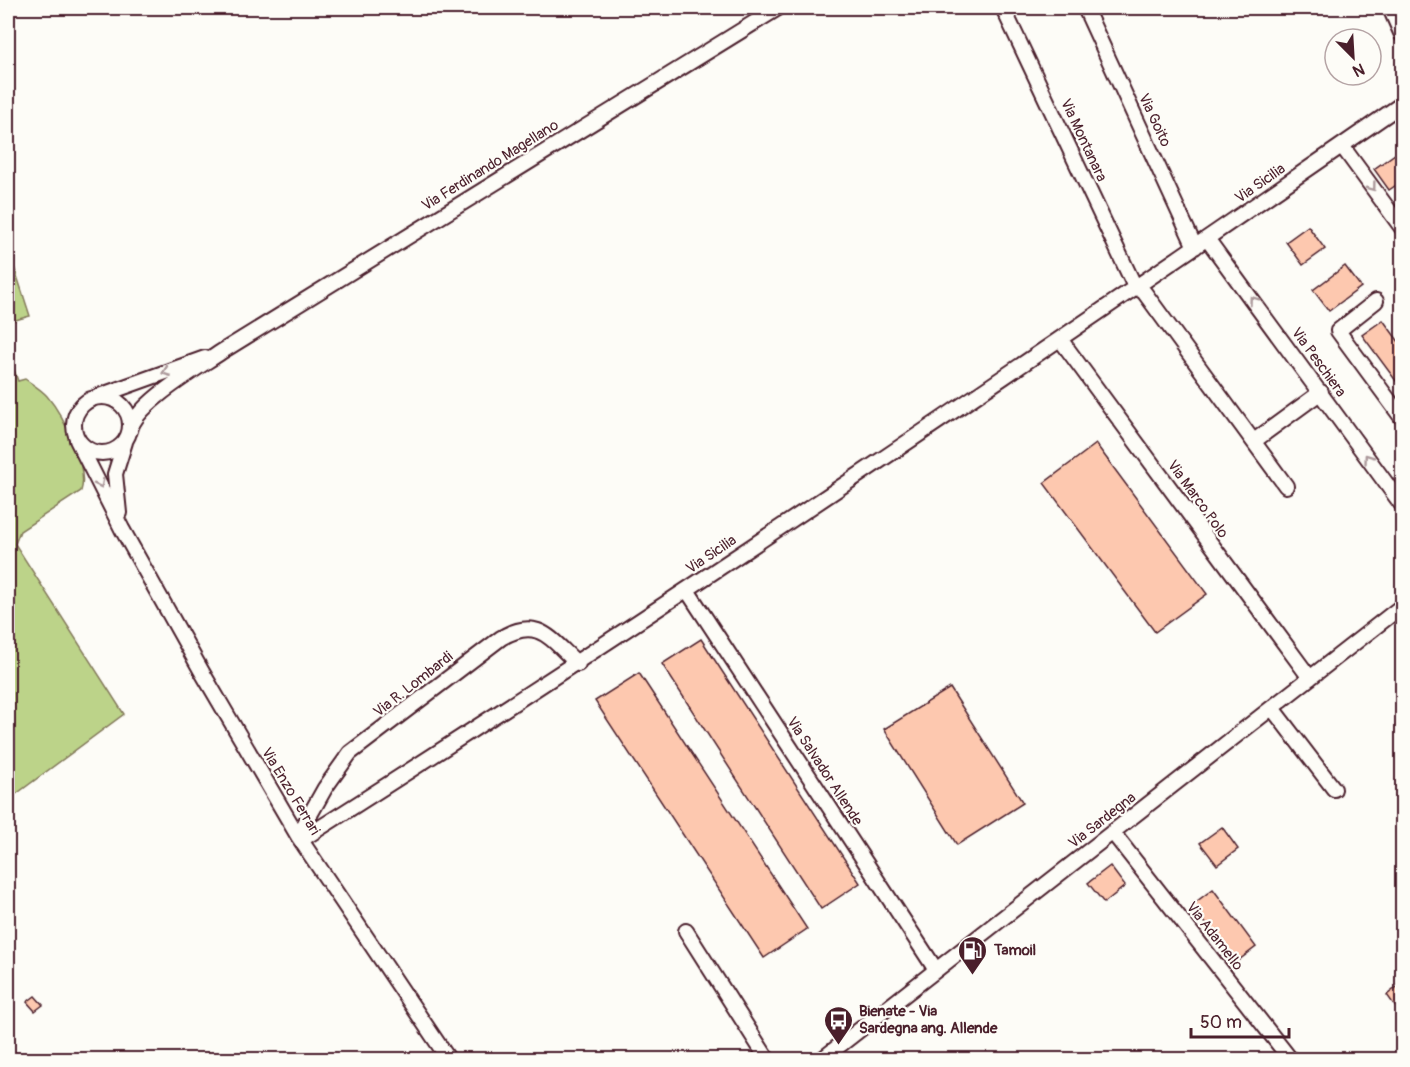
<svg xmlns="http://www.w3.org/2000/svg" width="1410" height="1067" viewBox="0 0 1410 1067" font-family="Pangolin,sans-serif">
<rect width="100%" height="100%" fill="#fdfcf7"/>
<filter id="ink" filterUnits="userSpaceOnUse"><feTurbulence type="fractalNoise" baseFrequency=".0167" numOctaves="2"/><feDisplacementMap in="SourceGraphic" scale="12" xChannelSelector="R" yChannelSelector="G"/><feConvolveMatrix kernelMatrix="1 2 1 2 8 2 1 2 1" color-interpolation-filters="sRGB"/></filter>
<g filter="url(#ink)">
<path fill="#bcd389" stroke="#83795a" stroke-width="1.5" d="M 8,248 L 30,316 L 8,322 Z
M 8,353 L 18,381 L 25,379 C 32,384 41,389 47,396 C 63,415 89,468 81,491 L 20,531 L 15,544 L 124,714 L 8,800 Z"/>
<path fill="#fdc8af" stroke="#4a1f2b" stroke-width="1.5" d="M 1402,149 L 1402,181 L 1389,190 L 1374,169 Z
M 1308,226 L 1325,249 L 1303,265 L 1286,242 Z
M 1345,266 L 1361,287 L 1329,311 L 1313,290 Z
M 1383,320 L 1402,346 L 1402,389 L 1362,335 Z
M 1096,444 L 1207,594 L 1155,632 L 1044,483 Z
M 701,639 L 860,883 L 821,909 L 662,664 Z
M 639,673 L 807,929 L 764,958 L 595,701 Z
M 950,688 L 1023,803 L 957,845 L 884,729 Z
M 1222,827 L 1238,849 L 1217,865 L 1200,843 Z
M 1110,866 L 1125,886 L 1104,903 L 1088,883 Z
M 1213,889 L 1256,947 L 1235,963 L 1192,905 Z
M 1402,983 L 1402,1016 L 1387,995 Z
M 35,996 L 43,1005 L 35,1011 L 27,1002 Z"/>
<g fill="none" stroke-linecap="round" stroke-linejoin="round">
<defs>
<path id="minor" d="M 1003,8 L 1135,287 L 1144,292 L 1286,486
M 1085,8 L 1195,247
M 1390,8 L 1402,35
M 1342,146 L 1402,228
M 1208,240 L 1402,505
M 1376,301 L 1338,331 L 1402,418
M 1060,339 L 1310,678
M 99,396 L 205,358
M74 425a28 28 0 1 1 56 0a28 28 0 1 1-56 0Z
M 130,431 C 134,405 198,368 221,352 L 778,8
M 77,440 L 122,529 L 202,672 L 298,836 L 449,1060
M 1254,441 L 1321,392
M 119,513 L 115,474 L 125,442
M 687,590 L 936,970
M 1272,708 L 1334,789
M 1113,833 L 1291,1060
M 298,836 L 325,788 L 350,753 L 501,638 C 539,616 550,639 578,664
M 301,840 C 674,603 1039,355 1402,104
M 686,931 L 768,1060
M 821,1060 L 1402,606"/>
</defs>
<use href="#minor" stroke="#4a1f2b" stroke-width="18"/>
<use href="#minor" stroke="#fdfcf7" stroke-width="14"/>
</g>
<defs><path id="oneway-chevron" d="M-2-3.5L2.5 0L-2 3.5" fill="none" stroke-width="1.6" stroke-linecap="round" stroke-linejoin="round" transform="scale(1.5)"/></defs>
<g stroke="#ac999b">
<use href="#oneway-chevron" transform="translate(1372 187) rotate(53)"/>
<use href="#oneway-chevron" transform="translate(1253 300) rotate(-126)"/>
<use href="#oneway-chevron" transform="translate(166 372) rotate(160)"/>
<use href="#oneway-chevron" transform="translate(1368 458) rotate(-126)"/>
<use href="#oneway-chevron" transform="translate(100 484) rotate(63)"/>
</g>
</g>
<defs>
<symbol id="fuel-pin" viewBox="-11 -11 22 30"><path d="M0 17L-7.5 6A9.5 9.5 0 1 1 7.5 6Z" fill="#4a1f2b" stroke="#fdfcf7"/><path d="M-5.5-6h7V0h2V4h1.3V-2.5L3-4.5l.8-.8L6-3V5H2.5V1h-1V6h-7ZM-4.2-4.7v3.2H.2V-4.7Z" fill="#fff"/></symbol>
<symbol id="bus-pin" viewBox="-11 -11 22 30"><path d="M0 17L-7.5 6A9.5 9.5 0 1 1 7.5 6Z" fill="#4a1f2b" stroke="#fdfcf7"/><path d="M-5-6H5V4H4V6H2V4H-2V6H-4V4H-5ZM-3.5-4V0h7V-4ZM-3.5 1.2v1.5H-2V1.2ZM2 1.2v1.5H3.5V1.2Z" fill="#fff"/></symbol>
</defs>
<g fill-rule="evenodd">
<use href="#fuel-pin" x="956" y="934" width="33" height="45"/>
<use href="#bus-pin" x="822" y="1004" width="33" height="45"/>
</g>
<g text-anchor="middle" stroke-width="4.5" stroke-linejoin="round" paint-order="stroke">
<g font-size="15" fill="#4a1f2b" stroke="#fdfcf7">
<text transform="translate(1155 120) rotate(65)" y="5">Via Goito</text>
<text transform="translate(1084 140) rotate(65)" y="5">Via Montanara</text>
<text transform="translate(490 165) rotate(-32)" y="5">Via Ferdinando Magellano</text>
<text transform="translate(1260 183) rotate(-35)" y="5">Via Sicilia</text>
<text transform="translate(1319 362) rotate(54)" y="5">Via Peschiera</text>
<text transform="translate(1198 499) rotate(54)" y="5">Via Marco Polo</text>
<text transform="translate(711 554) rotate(-34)" y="5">Via Sicilia</text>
<text transform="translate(413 684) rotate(-38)" y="5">Via R. Lombardi</text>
<text transform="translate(825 771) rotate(57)" y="5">Via Salvador Allende</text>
<text transform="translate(291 791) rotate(59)" y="5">Via Enzo Ferrari</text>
<text transform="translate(1102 820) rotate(-38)" y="5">Via Sardegna</text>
<text transform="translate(1215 936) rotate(52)" y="5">Via Adamello</text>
</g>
<g font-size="15" font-weight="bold" fill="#4a1f2b" stroke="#fdfcf7" text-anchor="start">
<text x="994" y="955">Tamoil</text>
<text x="859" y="1016">Bienate - Via<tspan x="859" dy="17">Sardegna ang. Allende</tspan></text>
</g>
</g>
<rect width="1410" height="1067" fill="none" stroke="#fdfcf7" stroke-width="30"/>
<rect x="15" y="15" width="1380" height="1037" fill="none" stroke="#4a1f2b" stroke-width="2" filter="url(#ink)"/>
<g transform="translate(1353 57) rotate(156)"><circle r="28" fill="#fdfcf7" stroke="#b5a4a5" stroke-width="1.5"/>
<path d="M0-4.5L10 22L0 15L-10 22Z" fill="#4a1f2b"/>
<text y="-9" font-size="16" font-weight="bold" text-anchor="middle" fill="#4a1f2b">N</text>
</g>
<path d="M1191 1028v9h98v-9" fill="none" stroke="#4a1f2b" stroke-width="3"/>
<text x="1200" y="1028" font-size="18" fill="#4a1f2b" stroke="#fdfcf7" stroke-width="4.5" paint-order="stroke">50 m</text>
</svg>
